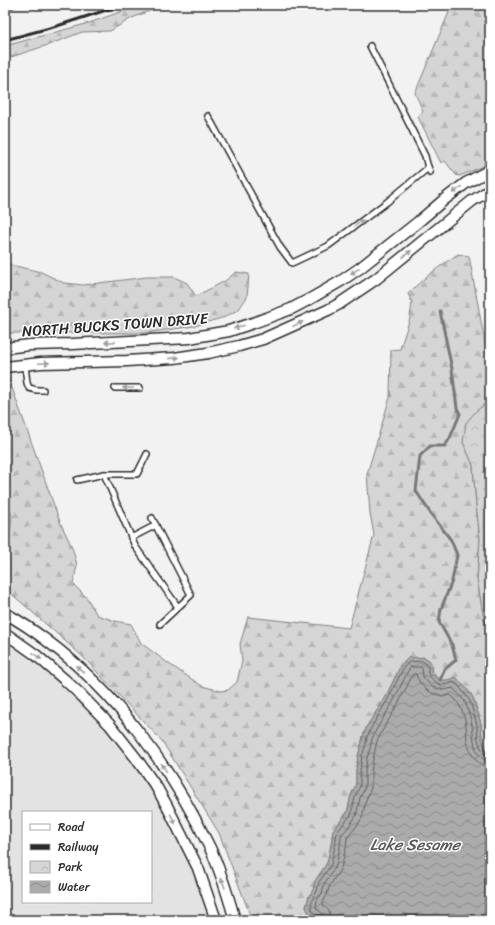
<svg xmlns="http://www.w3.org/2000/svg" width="495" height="925" viewBox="0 0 495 925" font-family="Sriracha,sans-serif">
<defs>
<pattern id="forest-firs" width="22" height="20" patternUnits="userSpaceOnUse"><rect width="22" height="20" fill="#d5d5d5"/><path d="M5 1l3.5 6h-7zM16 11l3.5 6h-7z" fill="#b7b7b7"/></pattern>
<pattern id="park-crowns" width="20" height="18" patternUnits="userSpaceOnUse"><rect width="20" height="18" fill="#d5d5d5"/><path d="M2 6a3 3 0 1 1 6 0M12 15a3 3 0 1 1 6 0" fill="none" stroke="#b7b7b7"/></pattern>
<pattern id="water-waves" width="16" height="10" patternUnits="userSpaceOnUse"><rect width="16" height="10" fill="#ababab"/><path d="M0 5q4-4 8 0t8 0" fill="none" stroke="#8b8b8b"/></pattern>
</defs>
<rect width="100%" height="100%" fill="#f2f2f2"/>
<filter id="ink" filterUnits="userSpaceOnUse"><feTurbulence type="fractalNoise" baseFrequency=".025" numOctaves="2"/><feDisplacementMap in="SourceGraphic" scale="8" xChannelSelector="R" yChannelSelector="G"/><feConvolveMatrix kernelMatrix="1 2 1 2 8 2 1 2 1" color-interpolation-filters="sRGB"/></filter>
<g filter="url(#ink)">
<path fill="#e3e3e3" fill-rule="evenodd" d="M 5,641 L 54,677 L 89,711 L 114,738 L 151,784 L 176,833 L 196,879 L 210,920 L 5,920 ZM 23,812 L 151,812 L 151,902 L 23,902 Z"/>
<path fill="url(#forest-firs)" stroke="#808080" d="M 140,5 L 164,5 L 132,18 L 110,31 L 82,32 L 51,44 L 5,59 L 5,46 L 89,23 Z
M 452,5 L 490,5 L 490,163 L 460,176 L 456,175 L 445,161 L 441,163 L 418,117 L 423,111 L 415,93 Z
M 458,254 L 469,256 L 490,370 L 490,401 L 483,405 L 463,442 L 473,465 L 476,505 L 480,539 L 477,579 L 484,619 L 490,634 L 490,680 L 488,687 L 490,728 L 490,755 L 485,747 L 482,738 L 481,724 L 474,700 L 471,694 L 456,677 C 444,682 440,682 431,672 L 432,666 L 429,660 L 423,657 L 416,658 L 401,665 L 385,698 L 367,726 L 363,736 L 361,746 L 358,756 L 356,771 L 356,785 L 351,795 L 347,813 L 333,830 L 331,845 L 327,863 L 315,881 L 313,890 L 309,896 L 306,907 L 310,915 L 318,920 L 252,920 L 219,833 L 162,741 L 82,656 L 5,588 L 5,559 L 8,547 L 12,516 L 5,495 L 5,374 L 7,374 L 60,522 L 72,547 L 77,565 L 73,584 L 87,598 L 97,615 L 115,621 L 131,624 L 141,643 L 169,664 L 202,686 L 221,691 L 228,690 L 237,682 L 242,661 L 240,644 L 248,617 L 349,628 L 374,535 L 370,513 L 367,474 L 390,397 L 391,350 L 400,349 L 410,318 L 412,302 L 408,294 C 423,278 440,266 458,254 Z
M 5,261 L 11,265 L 41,272 L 64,283 L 83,285 L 147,277 L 174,277 L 187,283 L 196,296 L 225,281 L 236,272 L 249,274 L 247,297 L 239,309 L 225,317 L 195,326 L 146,333 L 5,333 Z"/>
<path fill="url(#park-crowns)" stroke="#808080" d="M 490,401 L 490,634 L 484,619 L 477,579 L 480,539 L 476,505 L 473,465 L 463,442 L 466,423 L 477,410 Z"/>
<path fill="url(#water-waves)" stroke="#787878" d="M 409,657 C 421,659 434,653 431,673 C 440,682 444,682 456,677 L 471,694 L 474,700 L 481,724 L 482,739 L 485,747 L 490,755 L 490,920 L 318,920 L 310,915 L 306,907 L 309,896 L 313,890 L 315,881 L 327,863 L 331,845 L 333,830 L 347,813 L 351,795 L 356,785 L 356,771 L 358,756 L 361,746 L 363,736 L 367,726 L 385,698 L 401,665 Z"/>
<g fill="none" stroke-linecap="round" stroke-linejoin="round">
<path stroke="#5e5e5e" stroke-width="1" d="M 320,920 L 319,916 L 313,912 L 311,907 L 313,898 L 317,891 L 319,882 L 331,865 L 335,846 L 337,832 L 351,815 L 355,797 L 360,786 L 360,771 L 362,756 L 365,747 L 367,737 L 371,728 L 388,699 L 404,667 L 409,662 L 422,661 L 425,663 L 428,667 L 428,674 C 437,685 441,687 454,682 L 458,685 L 470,701 L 477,725 L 478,740 L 481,748 L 486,755 L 490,756
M 325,920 L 323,914 L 317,909 L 316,906 L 317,900 L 322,893 L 324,884 L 336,866 L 340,847 L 341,835 L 347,829 L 356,816 L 360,798 L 365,787 L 365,771 L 367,758 L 370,749 L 372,739 L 376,730 L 393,702 L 408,671 L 411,667 L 422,667 L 423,677 L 432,687 L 444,690 L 453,688 L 454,689 C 458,694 464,699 466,704 C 468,711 471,718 472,725 C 474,737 473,760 490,761
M 331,920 C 331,913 328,909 323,905 L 323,902 L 327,895 L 329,887 L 341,868 L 346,848 L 347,838 L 359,823 L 362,818 L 366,800 L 371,788 L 371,772 L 373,759 L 377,741 L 381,733 L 398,704 L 413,674 L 416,674 C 421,690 435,698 451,695 C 454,698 458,702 459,705 C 461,707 464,717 465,719 C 467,727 466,734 467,741 C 470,753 477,767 490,767"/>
<path stroke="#787878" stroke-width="3" d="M 440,680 L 445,669 L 456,660 L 452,645 L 439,622 L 441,609 L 452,581 L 457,555 L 451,540 L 431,514 L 416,491 L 420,456 L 430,446 L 445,446 L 450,438 L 460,414 L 457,408 L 452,369 L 440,311"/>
<defs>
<path id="service" d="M 370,46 L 425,156 L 427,164 L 430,172
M 208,116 L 280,247 L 292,263 L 328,246 L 387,202 L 428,168
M 25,365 L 27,383 L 29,388 L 37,390 L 43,390
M 115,388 L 140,388
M 104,474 L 135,546 L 178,607
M 77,480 L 104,474 L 137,474 L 147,454
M 152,518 L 191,595 L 160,624
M 131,538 L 156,525"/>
<path id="minor" d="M 5,348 L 30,345 L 72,344 L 189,338 L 229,331 L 253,323 L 291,309 L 310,299 L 341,281 L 360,268 L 418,222 L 445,199 L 466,183 L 490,170
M 5,367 L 41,363 L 127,361 L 174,358 L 208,353 L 239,346 L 263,339 L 328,310 L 339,304 L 376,279 L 472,201 L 490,190
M 5,613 C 19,621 33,630 46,640 C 116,692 172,769 210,848 C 221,871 228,896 235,920
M 5,633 L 36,655 L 65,680 L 80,694 L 110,725 L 136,758 L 157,788 L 167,806 L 198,868 L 216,920"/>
</defs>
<use href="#service" stroke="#2b2b2b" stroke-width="8"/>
<use href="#minor" stroke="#2b2b2b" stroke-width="13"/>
<use href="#service" stroke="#fff" stroke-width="5"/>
<use href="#minor" stroke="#fff" stroke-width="10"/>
<path stroke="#2b2b2b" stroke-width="3" d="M 5,9 L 19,5
M 5,40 L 57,26 L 122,5"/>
</g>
<defs><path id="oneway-solid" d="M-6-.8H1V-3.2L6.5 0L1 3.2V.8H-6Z"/></defs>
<g fill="#a0a0a0">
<use href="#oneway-solid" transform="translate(457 190) rotate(143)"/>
<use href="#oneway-solid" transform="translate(359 223) rotate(-36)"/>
<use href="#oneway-solid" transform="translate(407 254) rotate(-40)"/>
<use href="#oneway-solid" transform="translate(355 271) rotate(145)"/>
<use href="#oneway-solid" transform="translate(298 324) rotate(-24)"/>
<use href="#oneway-solid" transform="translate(239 327) rotate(163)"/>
<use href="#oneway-solid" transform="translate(110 342) rotate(177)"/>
<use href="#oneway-solid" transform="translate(174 358) rotate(-6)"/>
<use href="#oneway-solid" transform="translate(44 363) rotate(-3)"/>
<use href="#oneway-solid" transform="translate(128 388) rotate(180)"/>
<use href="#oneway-solid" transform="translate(37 656) rotate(38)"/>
<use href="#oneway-solid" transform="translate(80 669) rotate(-138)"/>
<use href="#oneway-solid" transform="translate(164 768) rotate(-124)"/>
<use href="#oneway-solid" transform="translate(173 819) rotate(63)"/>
<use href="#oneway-solid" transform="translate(223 883) rotate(-110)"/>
</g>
</g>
<g text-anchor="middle" stroke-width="3" stroke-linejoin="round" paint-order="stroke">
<g font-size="15" fill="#2b2b2b" stroke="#fff">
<text transform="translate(115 325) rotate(-4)" y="5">NORTH BUCKS TOWN DRIVE</text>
</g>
<g font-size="16" font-style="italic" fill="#585858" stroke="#fff">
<text x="415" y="850">Lake Sesame</text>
</g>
</g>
<rect width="495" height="925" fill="none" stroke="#fff" stroke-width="20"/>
<rect x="10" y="10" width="475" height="905" fill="none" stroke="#2b2b2b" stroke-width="1.5" filter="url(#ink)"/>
<rect x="22" y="811" width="130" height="92" fill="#ffffff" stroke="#aaaaaa"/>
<rect x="30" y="824" width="20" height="6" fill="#ffffff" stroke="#aaaaaa"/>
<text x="58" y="831" font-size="12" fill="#2b2b2b">Road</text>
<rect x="30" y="844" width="20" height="6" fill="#2b2b2b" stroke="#aaaaaa"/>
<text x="58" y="851" font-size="12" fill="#2b2b2b">Railway</text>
<rect x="30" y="861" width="20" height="12" fill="url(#park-crowns)" stroke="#aaaaaa"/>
<text x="58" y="871" font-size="12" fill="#2b2b2b">Park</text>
<rect x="30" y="881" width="20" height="12" fill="url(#water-waves)" stroke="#aaaaaa"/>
<text x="58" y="891" font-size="12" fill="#2b2b2b">Water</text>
</svg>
